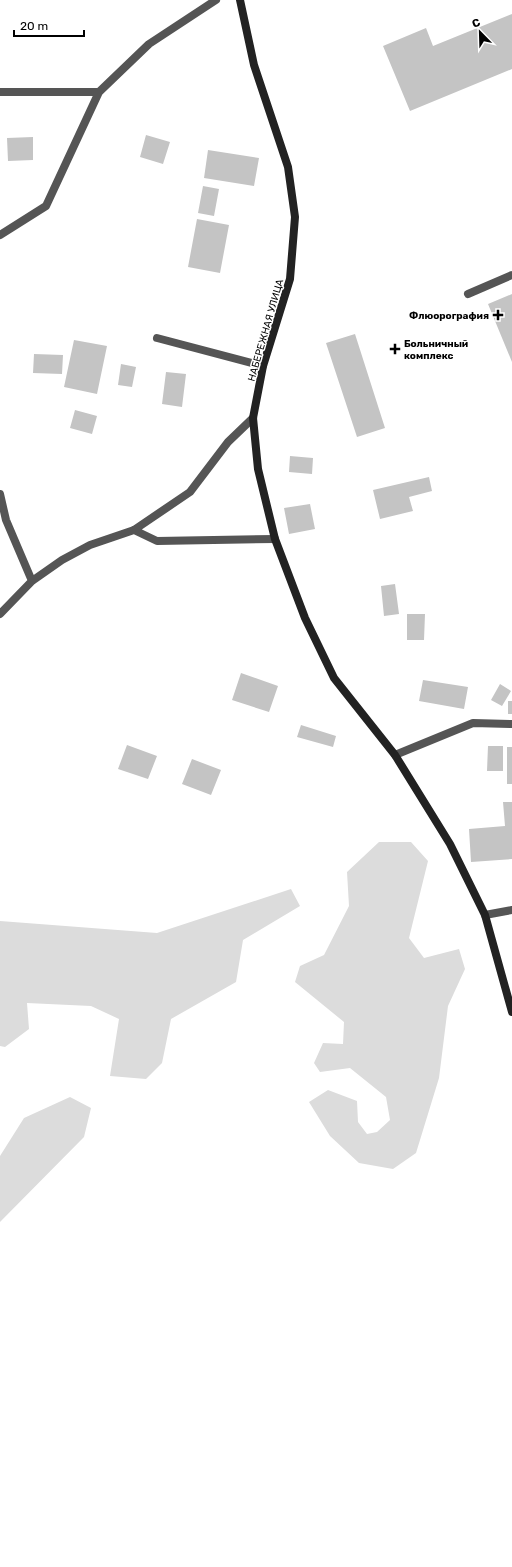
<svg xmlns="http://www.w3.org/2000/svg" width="512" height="1567" viewBox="0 0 512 1567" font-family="Rubik,sans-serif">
<rect width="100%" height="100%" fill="#fff"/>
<path fill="#dcdcdc" d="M 379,842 L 411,842 L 428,861 L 409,938 L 424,958 L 459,949 L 465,969 L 448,1006 L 439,1078 L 416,1153 L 393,1169 L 359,1163 L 330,1136 L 309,1102 L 328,1090 L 357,1101 L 358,1122 L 367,1134 L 377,1132 L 390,1120 L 386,1097 L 350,1068 L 320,1072 L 314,1063 L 323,1043 L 343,1044 L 344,1022 L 295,982 L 300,966 L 324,955 L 349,906 L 347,872 Z
M 291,889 L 300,906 L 243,940 L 236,982 L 171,1019 L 162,1063 L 146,1079 L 110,1076 L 119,1019 L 91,1006 L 27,1003 L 29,1029 L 5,1047 L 0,1046 L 0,921 L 157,933 Z
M 70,1097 L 91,1108 L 84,1137 L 0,1222 L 0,1156 L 24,1118 Z"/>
<path fill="#c4c4c4" d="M 512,14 L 512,69 L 410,111 L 383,46 L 426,28 L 433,46 Z
M 146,135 L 170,142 L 163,164 L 140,157 Z
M 33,137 L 33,160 L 8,161 L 7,138 Z
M 208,150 L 259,158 L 254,186 L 204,178 Z
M 203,186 L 219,189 L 214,216 L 198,213 Z
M 197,219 L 229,225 L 220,273 L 188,267 Z
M 512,294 L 512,362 L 488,304 Z
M 355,334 L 385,428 L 357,437 L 326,343 Z
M 74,340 L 107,346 L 97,394 L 64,387 Z
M 34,354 L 63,355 L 62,374 L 33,373 Z
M 121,364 L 136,367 L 132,387 L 118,385 Z
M 166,372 L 186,374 L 182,407 L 162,404 Z
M 75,410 L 97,416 L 92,434 L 70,428 Z
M 290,456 L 313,458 L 312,474 L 289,472 Z
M 429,477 L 432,491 L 409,497 L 413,511 L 380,519 L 373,490 Z
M 310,504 L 315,529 L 289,534 L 284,508 Z
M 395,584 L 399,614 L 384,616 L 381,586 Z
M 407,614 L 425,614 L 424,640 L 407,640 Z
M 241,673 L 278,686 L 269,712 L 232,700 Z
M 423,680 L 468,687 L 464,709 L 419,701 Z
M 500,684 L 511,691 L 502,706 L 491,700 Z
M 508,701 L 512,701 L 512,714 L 508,714 Z
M 301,725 L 336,736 L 333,747 L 297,737 Z
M 127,745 L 157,756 L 148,779 L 118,769 Z
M 488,746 L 503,746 L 503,771 L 487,771 Z
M 507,747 L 512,747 L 512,784 L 507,784 Z
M 192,759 L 221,770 L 211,795 L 182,784 Z
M 503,802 L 512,802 L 512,859 L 471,862 L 469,829 L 505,826 Z"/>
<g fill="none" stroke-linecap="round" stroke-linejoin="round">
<path stroke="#555" stroke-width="8" d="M 468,294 L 512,275
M 157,338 L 263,366"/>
<path stroke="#555" stroke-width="8" d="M 0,92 L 99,92
M 0,235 L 46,206 L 99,92 L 149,44 L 216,0
M 0,494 L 6,520 L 32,581
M 134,530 L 157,541 L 275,539
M 0,614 L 32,581 L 62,560 L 90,545 L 134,530 L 190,492 L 228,442 L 253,418
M 395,755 L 473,723 L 512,724
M 485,915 L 512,910"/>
<path stroke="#222" stroke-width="8" d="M 240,0 L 254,65 L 288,167 L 295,217 L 290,279 L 263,366 L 253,418 L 258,469 L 275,539 L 305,618 L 334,678 L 395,755 L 450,844 L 485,915 L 512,1012"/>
</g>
<g fill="#000" stroke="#fff" stroke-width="1.5">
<path d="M496 309h4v4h4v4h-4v4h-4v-4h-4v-4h4z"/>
<path d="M393 343h4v4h4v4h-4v4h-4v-4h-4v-4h4z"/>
</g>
<g text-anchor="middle" stroke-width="3" stroke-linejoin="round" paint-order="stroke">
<g font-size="10" font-weight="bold" fill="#000" stroke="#fff" text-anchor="end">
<text x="489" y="319">Флюорография</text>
<text x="404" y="347" text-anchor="start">Больничный<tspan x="404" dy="12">комплекс</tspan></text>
</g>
<g font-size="10" fill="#000" stroke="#fff">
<text transform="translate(265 330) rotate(-74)" y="4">НАБЕРЕЖНАЯ УЛИЦА</text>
</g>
</g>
<g transform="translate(480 32) rotate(337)" stroke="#ffffff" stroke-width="3" paint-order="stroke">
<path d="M0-3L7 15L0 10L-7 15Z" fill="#000000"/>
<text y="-6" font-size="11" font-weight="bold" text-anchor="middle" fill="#000000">С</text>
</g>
<path d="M14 30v6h70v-6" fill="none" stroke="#000000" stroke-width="2"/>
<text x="20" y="30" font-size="12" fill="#000000" stroke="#ffffff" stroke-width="3" paint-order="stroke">20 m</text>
</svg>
